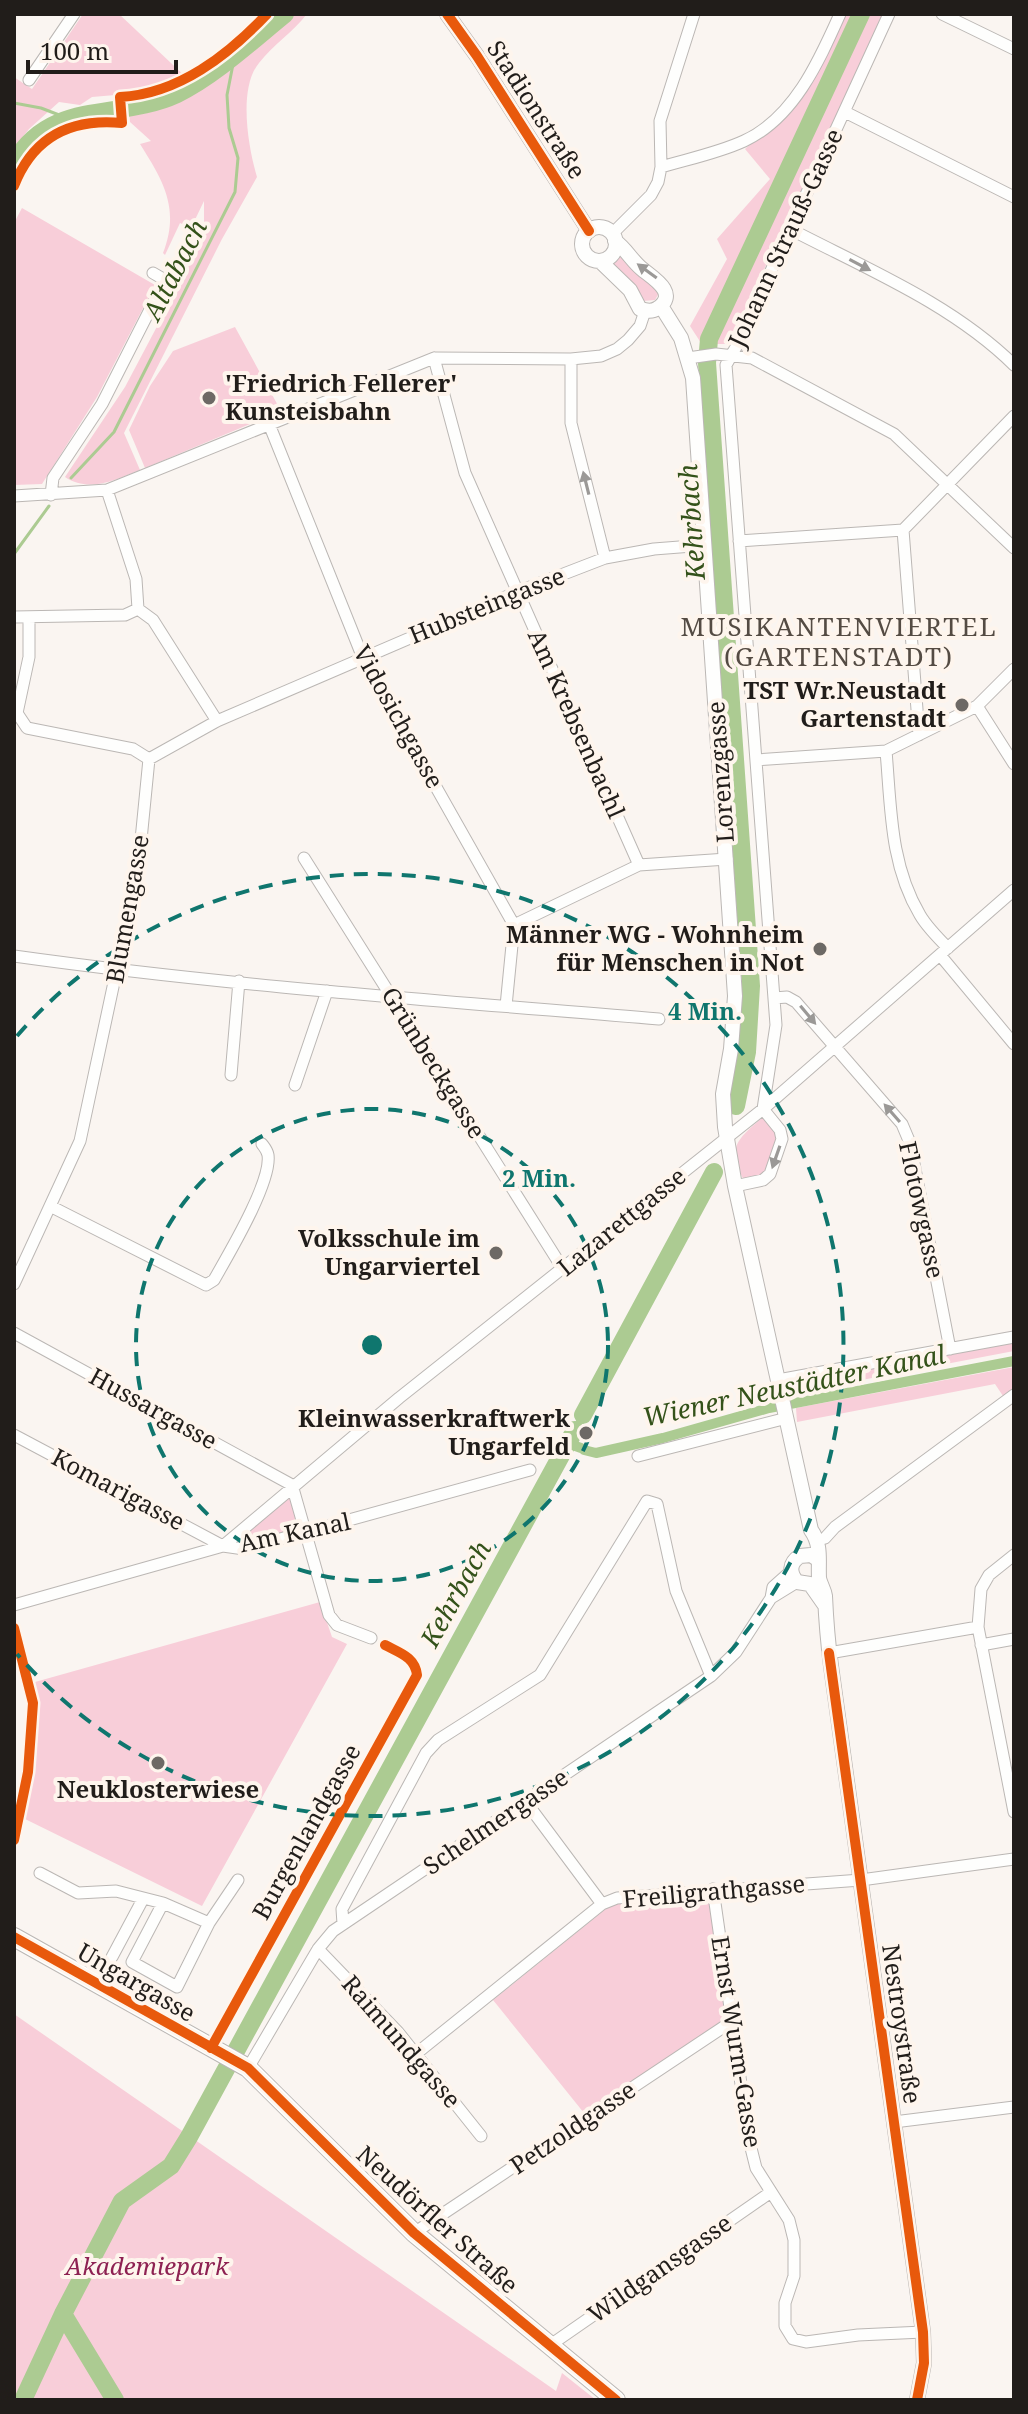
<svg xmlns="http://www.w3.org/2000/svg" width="1028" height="2414" viewBox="0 0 1028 2414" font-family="'Noto Serif',serif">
<rect width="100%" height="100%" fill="#faf5f1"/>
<path fill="#f8ced9" d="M 83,14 L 119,14 L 189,80 L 252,34 L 272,14 L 307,14 C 293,32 273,45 259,63 C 238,88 248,147 257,177 L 222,239 L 124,433 L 140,470 C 115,480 89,493 65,477 L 125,387 L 171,300 L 204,234 L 204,201 L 191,228 L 180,223 L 165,255 L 163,253 C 180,209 164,182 140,144 L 151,141 L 130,122 L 127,94 L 92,97 L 80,105 L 59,102 L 29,129 L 14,148 L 14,77 L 32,89 Z
M 843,14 L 856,14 L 701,343 L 690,326 L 727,259 L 717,239 L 770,179 L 745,149 L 784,114 Z
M 869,14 L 884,14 L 729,344 L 714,344 Z
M 22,208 L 155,285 L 97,397 L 42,484 L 14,485 L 14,223 Z
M 618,249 L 653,284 L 659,293 L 655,300 L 643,301 L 608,263 Z
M 235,327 L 281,411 L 145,468 L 129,430 L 150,386 L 173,351 Z
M 763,1117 L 777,1132 L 778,1138 L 767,1171 L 760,1176 L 744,1180 C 725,1147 739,1138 763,1117 Z
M 1014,1342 L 1014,1351 L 804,1391 L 792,1398 L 792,1384 Z
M 1014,1367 L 1014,1388 L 1003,1396 L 995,1384 L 797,1422 L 796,1408 Z
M 290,1497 L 292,1497 L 300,1527 L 298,1530 L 241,1544 L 239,1538 Z
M 320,1602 L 332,1637 L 347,1644 L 202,1906 L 25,1819 C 33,1778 44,1723 35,1682 Z
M 708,1895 L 726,2020 L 584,2113 L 493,2000 L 613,1903 Z
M 14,2014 L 556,2391 L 562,2373 L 596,2400 L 14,2400 Z"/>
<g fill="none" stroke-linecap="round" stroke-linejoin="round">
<path stroke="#accb92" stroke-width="3" d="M 14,103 L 41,108 L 67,118
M 71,478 L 114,432 L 235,192 L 238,158 L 229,128 L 227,95 L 235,54
M 14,554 L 49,506"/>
<path stroke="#accb92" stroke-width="10" d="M 567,1443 L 581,1448
M 584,1450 L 596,1453 L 663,1438 L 769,1408 L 1014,1361"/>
<path stroke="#accb92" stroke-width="18" d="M 14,163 C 51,98 119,121 177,94 C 213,77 253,40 285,14
M 736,1106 L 747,1052 L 751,986 L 707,363 L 709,339 L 861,14
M 583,1415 L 714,1172
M 63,2314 L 115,2400
M 23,2400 L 63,2314 L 122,2201 L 171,2166 L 189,2137 L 575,1430"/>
<defs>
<path id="minor" d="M 942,14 L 1014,49
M 29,80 L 74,14
M 845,112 L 1014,197
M 661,167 C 688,159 718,153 744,141 C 794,118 819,61 840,14
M 790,229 C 867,269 952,304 1014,365
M 612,234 L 651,195 L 658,182 L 661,167 L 660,121 L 694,14
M 434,358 L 465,473 L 639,865
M 688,358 L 716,354 L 752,358 L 894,434 L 1014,548
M 571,359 L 571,423 L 605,558
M 269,424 L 363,658 L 514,925 L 506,1006
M 107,490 L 136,579 L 138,609 L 153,620 L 217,721
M 51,495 L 53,478 L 102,404 L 165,280 L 153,273
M 14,496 L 107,490 L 434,358 L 571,359 L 601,356 L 617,349 L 628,340 L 640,326 L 645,311
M 903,530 L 919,735
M 739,541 L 903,530 L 1014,416
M 14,617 L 125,615 L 138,609
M 977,706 L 1014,764
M 886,751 C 891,808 890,865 920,915 C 927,927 938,938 948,948
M 149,759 L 217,721 L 517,592 L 605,558 L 654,549 L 705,545
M 756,760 L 886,751 L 977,706 L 1014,669
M 304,858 L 563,1269
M 514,925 L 639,865 L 727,859
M 940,955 L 1014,1044
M 14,956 C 228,986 444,1001 659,1019
M 774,998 L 787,997 L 796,1002 L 902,1124 L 910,1143 L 950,1349
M 231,1075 L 239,981
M 295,1085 L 327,991
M 735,1186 L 763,1180 L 770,1174 L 782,1139 L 780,1130 L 763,1109 L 776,1025 L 726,365 L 736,347 L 889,14
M 52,1207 L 206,1285 L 214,1280 C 228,1255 272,1182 268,1155 C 267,1150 265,1148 262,1144
M 14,1284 L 80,1141 L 138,870 L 149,759 L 133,749 L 27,728 L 17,713 L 29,657 L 29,617
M 14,1333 L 292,1485 L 329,1615 L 337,1625 L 371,1638
M 778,1380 L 1014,1337
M 14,1435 L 223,1546
M 638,1456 L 787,1418
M 818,1540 L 825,1538 L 835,1527 L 1014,1395
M 223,1546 L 399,1398 L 763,1109 L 1014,890
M 1014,1555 L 989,1575 L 981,1589 L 978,1627 L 1014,1812
M 771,1598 L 797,1582
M 14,1605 L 223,1546 L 244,1549 L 530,1470
M 14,1628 L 33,1703 L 28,1772 L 14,1840
M 981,1645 L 1014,1639
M 829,1653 L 978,1627
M 526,1802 L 602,1904
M 40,1873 L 78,1893 L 116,1891 L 163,1903 L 209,1923
M 713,1889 L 749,2140 L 756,2168 L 789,2220 L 794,2240 L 794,2276 L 785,2303 L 785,2326 L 793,2339 L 806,2342 L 858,2335 L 923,2332
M 163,1903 L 132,1962 L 177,1987 L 209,1923 L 238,1880
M 343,1924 L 342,1909 L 426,1753 L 438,1740 L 540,1675 L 647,1501 L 657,1504 L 676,1591 L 711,1676
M 318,1949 L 398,2032 L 481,2136
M 112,1957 L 143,1899
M 98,1983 L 104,1972
M 211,2048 L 417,1675 C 415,1657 400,1653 385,1645
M 417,2053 L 602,1904 L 617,1898 L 861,1880 L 1014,1859
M 248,2068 L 318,1949 L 333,1931 L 711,1676 L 736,1652 L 771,1598 L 773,1587 L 791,1571
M 894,2122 L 1014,2107
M 414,2233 L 731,2022
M 549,2346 L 771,2192"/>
<path id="tertiary" d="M 447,14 L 477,56 L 589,231
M582 244a17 17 0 1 1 34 0a17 17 0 1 1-34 0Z
M 600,261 L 630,290 L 640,309 C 647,311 652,312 658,308 C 679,293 653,278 642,269 C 632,261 626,249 615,241
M 661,306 L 681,338 L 693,378 L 735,996 L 731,1049 L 723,1094 L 725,1127 L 735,1186 L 811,1530 C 822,1545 818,1561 819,1578 C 820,1584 824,1589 825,1596 C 826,1619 828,1643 831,1666 L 923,2332 L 924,2363 L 917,2400
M 817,1559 L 811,1555 L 800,1556 C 789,1563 789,1573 797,1582 L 810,1584 L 824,1604"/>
<path id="primary" d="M 14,1937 L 248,2068 L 414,2233 L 616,2400"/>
</defs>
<use href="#minor" stroke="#bbb7b4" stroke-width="13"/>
<use href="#tertiary" stroke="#bbb7b4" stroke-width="16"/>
<use href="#primary" stroke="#bbb7b4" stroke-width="20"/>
<use href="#minor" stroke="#fefefd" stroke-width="11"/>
<use href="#tertiary" stroke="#fefefd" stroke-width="14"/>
<use href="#primary" stroke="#fefefd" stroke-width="18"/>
<defs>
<path id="cycleway" d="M 447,14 L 477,56 L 589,231
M 14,186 C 33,137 70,118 122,123 L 120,97 C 179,94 228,55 267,14
M 14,1628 L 33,1703 L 28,1772 L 14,1840
M 829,1653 L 923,2332 L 924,2363 L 917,2400
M 14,1937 L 248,2068 L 414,2233 L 616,2400
M 211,2048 L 417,1675 C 415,1657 400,1653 385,1645"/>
</defs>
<use href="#cycleway" stroke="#fef5ed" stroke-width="15"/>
<use href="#cycleway" stroke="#e8590c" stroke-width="10"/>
</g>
<defs><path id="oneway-solid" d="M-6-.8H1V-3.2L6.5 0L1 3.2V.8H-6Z" transform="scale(2)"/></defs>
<g fill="#9b9997">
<use href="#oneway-solid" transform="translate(860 265) rotate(28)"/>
<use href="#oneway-solid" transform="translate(647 271) rotate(-144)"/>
<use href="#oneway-solid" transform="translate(586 483) rotate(-104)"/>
<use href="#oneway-solid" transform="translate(808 1015) rotate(50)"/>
<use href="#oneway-solid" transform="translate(892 1113) rotate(-131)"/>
<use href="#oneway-solid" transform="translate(776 1157) rotate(109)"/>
</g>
<g fill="none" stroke="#0f766e" stroke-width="4" stroke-dasharray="14 10">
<circle cx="372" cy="1345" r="236"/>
<path d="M17 1036A471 471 0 1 1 17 1654"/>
</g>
<g fill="#6d6965" stroke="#fef5ed" stroke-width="3">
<circle cx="209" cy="398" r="8"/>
<circle cx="962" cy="705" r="8"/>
<circle cx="820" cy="949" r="8"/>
<circle cx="496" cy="1253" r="8"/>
<circle cx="586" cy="1433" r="8"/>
<circle cx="158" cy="1763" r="8"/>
</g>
<g text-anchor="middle" stroke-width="8" stroke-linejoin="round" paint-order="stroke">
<g font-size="24" fill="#211d1a" stroke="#fef5ed">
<text transform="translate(536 110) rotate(57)" y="8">Stadionstraße</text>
<text transform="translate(786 238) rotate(-65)" y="8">Johann Strauß-Gasse</text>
<text transform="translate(487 606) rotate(-22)" y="8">Hubsteingasse</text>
<text transform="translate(398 717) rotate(61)" y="8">Vidosichgasse</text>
<text transform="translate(576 724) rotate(66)" y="8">Am Krebsenbachl</text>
<text transform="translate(721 772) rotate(-94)" y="8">Lorenzgasse</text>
<text transform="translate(128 909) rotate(-80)" y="8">Blumengasse</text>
<text transform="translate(433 1063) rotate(58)" y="8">Grünbeckgasse</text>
<text transform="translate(921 1210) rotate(78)" y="8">Flotowgasse</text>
<text transform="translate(622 1222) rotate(-39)" y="8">Lazarettgasse</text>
<text transform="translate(153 1409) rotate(29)" y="8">Hussargasse</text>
<text transform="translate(118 1490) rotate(28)" y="8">Komarigasse</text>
<text transform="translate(295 1533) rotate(-12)" y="8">Am Kanal</text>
<text transform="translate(496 1822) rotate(-34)" y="8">Schelmergasse</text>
<text transform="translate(307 1832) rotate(-61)" y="8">Burgenlandgasse</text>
<text transform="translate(714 1892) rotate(-5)" y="8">Freiligrathgasse</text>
<text transform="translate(136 1983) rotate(30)" y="8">Ungargasse</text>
<text transform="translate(901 2024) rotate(82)" y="8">Nestroystraße</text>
<text transform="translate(401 2042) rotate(49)" y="8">Raimundgasse</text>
<text transform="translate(736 2042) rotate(81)" y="8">Ernst Wurm-Gasse</text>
<text transform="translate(573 2128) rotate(-34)" y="8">Petzoldgasse</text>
<text transform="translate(437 2220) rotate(42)" y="8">Neudörfler Straße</text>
<text transform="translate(660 2269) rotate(-35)" y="8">Wildgansgasse</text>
</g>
<g font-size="24" font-weight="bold" fill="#211d1a" stroke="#fef5ed" text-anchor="end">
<text x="225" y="392" text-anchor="start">'Friedrich Fellerer'<tspan x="225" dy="28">Kunsteisbahn</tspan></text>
<text x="946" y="699">TST Wr.Neustadt<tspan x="946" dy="28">Gartenstadt</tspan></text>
<text x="804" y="943">Männer WG - Wohnheim<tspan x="804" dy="28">für Menschen in Not</tspan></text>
<text x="480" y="1247">Volksschule im<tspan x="480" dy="28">Ungarviertel</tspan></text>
<text x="570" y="1427">Kleinwasserkraftwerk<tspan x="570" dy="28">Ungarfeld</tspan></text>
<text x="158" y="1798" text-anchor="middle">Neuklosterwiese</text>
</g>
<g font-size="24" font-style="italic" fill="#8d2152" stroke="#fef5ed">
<text x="147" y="2275">Akademiepark</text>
</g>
<g font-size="26" font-style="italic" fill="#34521a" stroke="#fef5ed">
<text transform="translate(175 270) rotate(-63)" y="9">Altabach</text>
<text transform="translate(692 522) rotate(-94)" y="9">Kehrbach</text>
<text transform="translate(794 1386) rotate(-12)" y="9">Wiener Neustädter Kanal</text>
<text transform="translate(456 1594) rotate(-61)" y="9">Kehrbach</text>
</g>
<g font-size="26" letter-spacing="2" fill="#544b43" stroke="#fef5ed">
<text x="839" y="636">MUSIKANTENVIERTEL<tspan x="839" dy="30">(GARTENSTADT)</tspan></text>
</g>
</g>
<circle cx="372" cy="1345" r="12" fill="#0f766e" stroke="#fef5ed" stroke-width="4"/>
<g font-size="24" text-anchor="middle" font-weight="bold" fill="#0f766e" stroke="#fef5ed" stroke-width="8" stroke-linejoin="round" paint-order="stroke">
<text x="705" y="1020">4 Min.</text>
<text x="539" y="1187">2 Min.</text>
</g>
<rect width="1028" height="2414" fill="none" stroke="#211d1a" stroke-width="32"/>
<path d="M28 60v12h148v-12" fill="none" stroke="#211d1a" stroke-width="4"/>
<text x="40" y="60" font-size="24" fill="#211d1a" stroke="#fef5ed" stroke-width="6" paint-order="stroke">100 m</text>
</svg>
